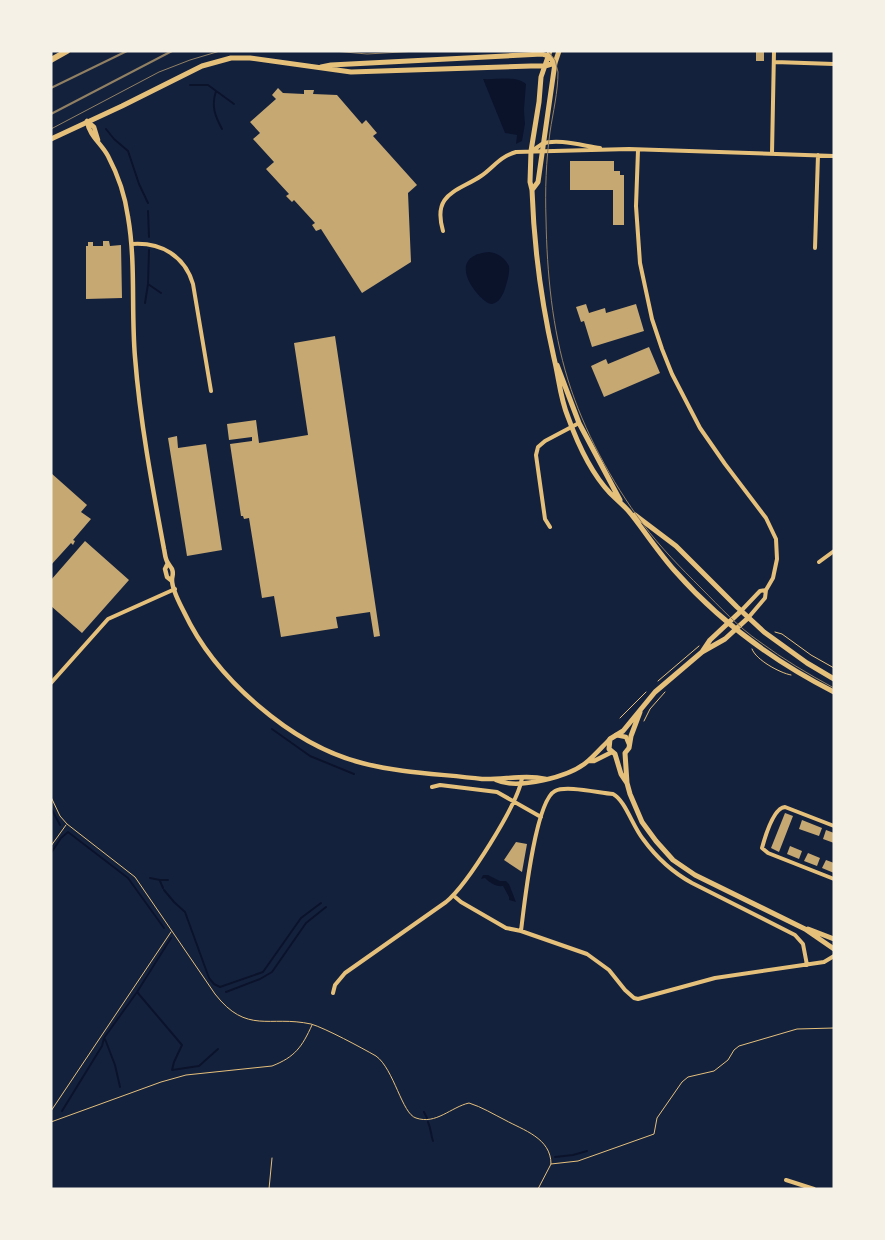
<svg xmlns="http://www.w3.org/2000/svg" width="885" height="1240" viewBox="0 0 885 1240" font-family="Lato,sans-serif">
<rect width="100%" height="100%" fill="#14213d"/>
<path fill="#0b132b" d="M 483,79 C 496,80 516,75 526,84 L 524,110 L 525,124 L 522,141 L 516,144 L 517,135 L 505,133 Z
M 489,252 C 498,253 505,258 509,266 C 510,274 507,282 505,289 C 503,295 499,303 492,304 C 482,305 440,256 489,252 Z
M 483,875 L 488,875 L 500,881 L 506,881 L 509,884 L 516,902 L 509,900 L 509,897 L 503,886 C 496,887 490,883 485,878 L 481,879 Z"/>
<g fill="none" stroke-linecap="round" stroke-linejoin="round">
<path stroke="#0b132b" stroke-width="2" d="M 190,85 L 208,85 L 234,104
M 216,91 C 211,106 215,116 222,129
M 106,129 L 114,139 L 128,151 L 139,184 L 148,203
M 148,211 L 149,237
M 148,284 L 161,293
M 145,303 L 148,284 L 149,250
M 272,729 L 310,756 L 354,774
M 51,808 L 60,825
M 51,853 L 61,838 L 68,832 L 128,878 L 164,928
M 150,878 L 160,880 L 168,880
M 160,881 L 163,888
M 164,890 L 174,902 L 185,912 L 209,978 L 214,984 L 220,987 L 263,972 L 301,918 L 321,903
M 137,992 L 182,1045 L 174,1062 L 172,1070 L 199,1066 L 218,1049
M 226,992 L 260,979 L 272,972 L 306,923 L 326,907
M 105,1039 L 115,1065 L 120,1087
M 62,1111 L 102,1046 L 104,1038 L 137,992 L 171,938
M 424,1112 L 427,1118
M 428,1122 C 431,1129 431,1135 433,1141
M 555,1157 L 573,1155 L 587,1151"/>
</g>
<path fill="#c6a872" d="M 756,51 L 764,51 L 764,61 L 756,61 Z
M 278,88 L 283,93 L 304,94 L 304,90 L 314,90 L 313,94 L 337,95 L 362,124 L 366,120 L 377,133 L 373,136 L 417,185 L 408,193 L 411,262 L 362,293 L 321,229 L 316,231 L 312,225 L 315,223 L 294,200 L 292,202 L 286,196 L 289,194 L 266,169 L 274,162 L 253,139 L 260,133 L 250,122 L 276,99 L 272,95 Z
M 570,161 L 614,161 L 614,171 L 620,171 L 620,175 L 624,175 L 624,225 L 613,225 L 613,190 L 570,190 Z
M 103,241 L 109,241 L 110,246 L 121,245 L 122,298 L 86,299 L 86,246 L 88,246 L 88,242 L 93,242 L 93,246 L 103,246 Z
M 586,304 L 589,313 L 605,308 L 606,313 L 636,304 L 644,331 L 592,347 L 584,321 L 581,322 L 576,307 Z
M 335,336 L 380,636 L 374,637 L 370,612 L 336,617 L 338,628 L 281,637 L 274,596 L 262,598 L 249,518 L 244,519 L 243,516 L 241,516 L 230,444 L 252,441 L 252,437 L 229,440 L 227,424 L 256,420 L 259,443 L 308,435 L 294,343 Z
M 649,347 L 660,373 L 604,397 L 591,366 L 606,359 L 608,364 Z
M 177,436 L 178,448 L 206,444 L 222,550 L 187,556 L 168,438 Z
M 51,473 L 87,505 L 81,512 L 91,519 L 73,540 L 75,541 L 73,545 L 71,543 L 51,565 Z
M 85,541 L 129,580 L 82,633 L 51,606 L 51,580 Z
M 785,813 L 793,816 L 779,852 L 771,848 Z
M 802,820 L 822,828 L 819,836 L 799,829 Z
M 826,830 L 834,833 L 834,843 L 823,839 Z
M 516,842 L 527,844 L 522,872 L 504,860 Z
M 790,846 L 802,851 L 799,859 L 787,854 Z
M 808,853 L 820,858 L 817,866 L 804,861 Z
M 826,860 L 834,863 L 834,873 L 822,868 Z"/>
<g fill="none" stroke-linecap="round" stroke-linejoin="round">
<path stroke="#e5c07b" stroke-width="1" d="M 775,632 L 782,634 L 811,655 L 834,668
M 752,649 C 756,660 780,673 791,675
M 658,681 L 699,646
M 620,718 L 646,692
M 644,721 L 650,709 L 665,692
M 51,797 L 60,816 L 67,824 L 135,877 L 215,994 C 247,1035 269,1015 311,1024 C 325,1028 362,1048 376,1056 C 394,1069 402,1114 416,1118 C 436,1125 451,1107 469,1103 C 482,1107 493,1114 505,1120 C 523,1130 551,1138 551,1164 L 538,1189
M 51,846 L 66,825
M 51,1111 L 171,932
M 51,1122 L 161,1082 L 186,1075 L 272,1066 C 295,1057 302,1047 312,1025
M 551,1164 L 578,1161 L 654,1134 L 657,1118 L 682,1082 L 688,1077 L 714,1071 L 728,1060 L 734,1050 L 739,1046 L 797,1029 L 834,1028
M 269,1189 L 272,1158"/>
<path stroke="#e5c07b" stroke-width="4" d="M 775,62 L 834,64
M 638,150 L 636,206 L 640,263 L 652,319 L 662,349 L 672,374 L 700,428 L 725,464 L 766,518 L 776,539 L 777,559 L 773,578 L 766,590 L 765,598 L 748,618
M 532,151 C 535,149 539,146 542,144 C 557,138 584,146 600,148
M 772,153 L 774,51
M 443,231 C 432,193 457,192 481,176 C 494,167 499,157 516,152 L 629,149 L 834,156
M 132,244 C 161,242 185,256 193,284 L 211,391
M 815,248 L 818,155
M 550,527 L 545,519 L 536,455 L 538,447 L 545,441 L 579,423
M 819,562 L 834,551
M 741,611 L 760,591 L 766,590
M 51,683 L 108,619 L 175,589
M 432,787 L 440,785 L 497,792 L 541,817
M 834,826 L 785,807 C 773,808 765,837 762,848 L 768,853 L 834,879
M 454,896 L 461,902 L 506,928 L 521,931 L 587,954 L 609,970 L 625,990 L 634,998 L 638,999 L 715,978 L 824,962 L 834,956
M 521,931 C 524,907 535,801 555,791 C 566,785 599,793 613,794 C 625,800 633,827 643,839 C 656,857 672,872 692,883 L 795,935 L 803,944 L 807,965
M 333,993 L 335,985 L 345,973 L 446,902 C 467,885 518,804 522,778
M 786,1180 L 814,1189"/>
<path stroke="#e5c07b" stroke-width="4.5" d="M 87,121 C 89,136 101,143 108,156 C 118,175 125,195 128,217 C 136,263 131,310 135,357 C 140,421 152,485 164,549 C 165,553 165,559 168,563 C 169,565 171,567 172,569 C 174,574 172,576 172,580 C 172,590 180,604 184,612 C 215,678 291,745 362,763 C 400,773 442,774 482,779 C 503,780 525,774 546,779
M 87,121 L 94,127 L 98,140
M 168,563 L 165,569 L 167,577 L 172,581
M 616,735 L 626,737 L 629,744
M 588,761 L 594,761 L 612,752
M 496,780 C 517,790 570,777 588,761 C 595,755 602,747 610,739"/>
<path stroke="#e5c07b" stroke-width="5" d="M 550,51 L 541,77 L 539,102 L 531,151 L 530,182 L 532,190 C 534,248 541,301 554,358 C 559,378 560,398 568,417 C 577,442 591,473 610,493 C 617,500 625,506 631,514 C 646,533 659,553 675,571 C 721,623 773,661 834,692
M 321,67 L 331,65 L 542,54 L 548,56 L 555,63
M 51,139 L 122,106 L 202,66 L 231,58 L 250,58 L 351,72 L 531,66 L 545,66 L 555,63
M 532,190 L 538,182 L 555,63 L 559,51
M 557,365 L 579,423 L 620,500
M 635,515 L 676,546 L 737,607 L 764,632 L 807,663 L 834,679
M 702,652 L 725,639 L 748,618
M 640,712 L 631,736 L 629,748 L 625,753 L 627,783 L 630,794 L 642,822 L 656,841 L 673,860 L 695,875 L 805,929 L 834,949
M 627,783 L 621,774 L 615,754 L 609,749 L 610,739 L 623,731 L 655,692 L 702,652 L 710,640 L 741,611
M 808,929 L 834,939"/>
<path stroke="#e5c07b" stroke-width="6" d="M 51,60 L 67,51"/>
<path stroke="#918062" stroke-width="1" d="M 334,51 L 367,54 L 418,51
M 548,51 L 555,60 L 558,72 C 558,92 553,112 550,132 C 546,161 545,190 546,219 C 547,273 552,328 568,380 C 584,431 611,481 643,524 C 660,547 681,568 701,588 C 720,607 738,627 760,642 C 783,659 808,674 834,688
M 51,129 L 159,72 L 190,60 L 220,51"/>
<path stroke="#918062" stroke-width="2" d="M 51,88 L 127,51
M 51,114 L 172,51"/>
</g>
<rect width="885" height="1240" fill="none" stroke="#f6f1e7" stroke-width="105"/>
</svg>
